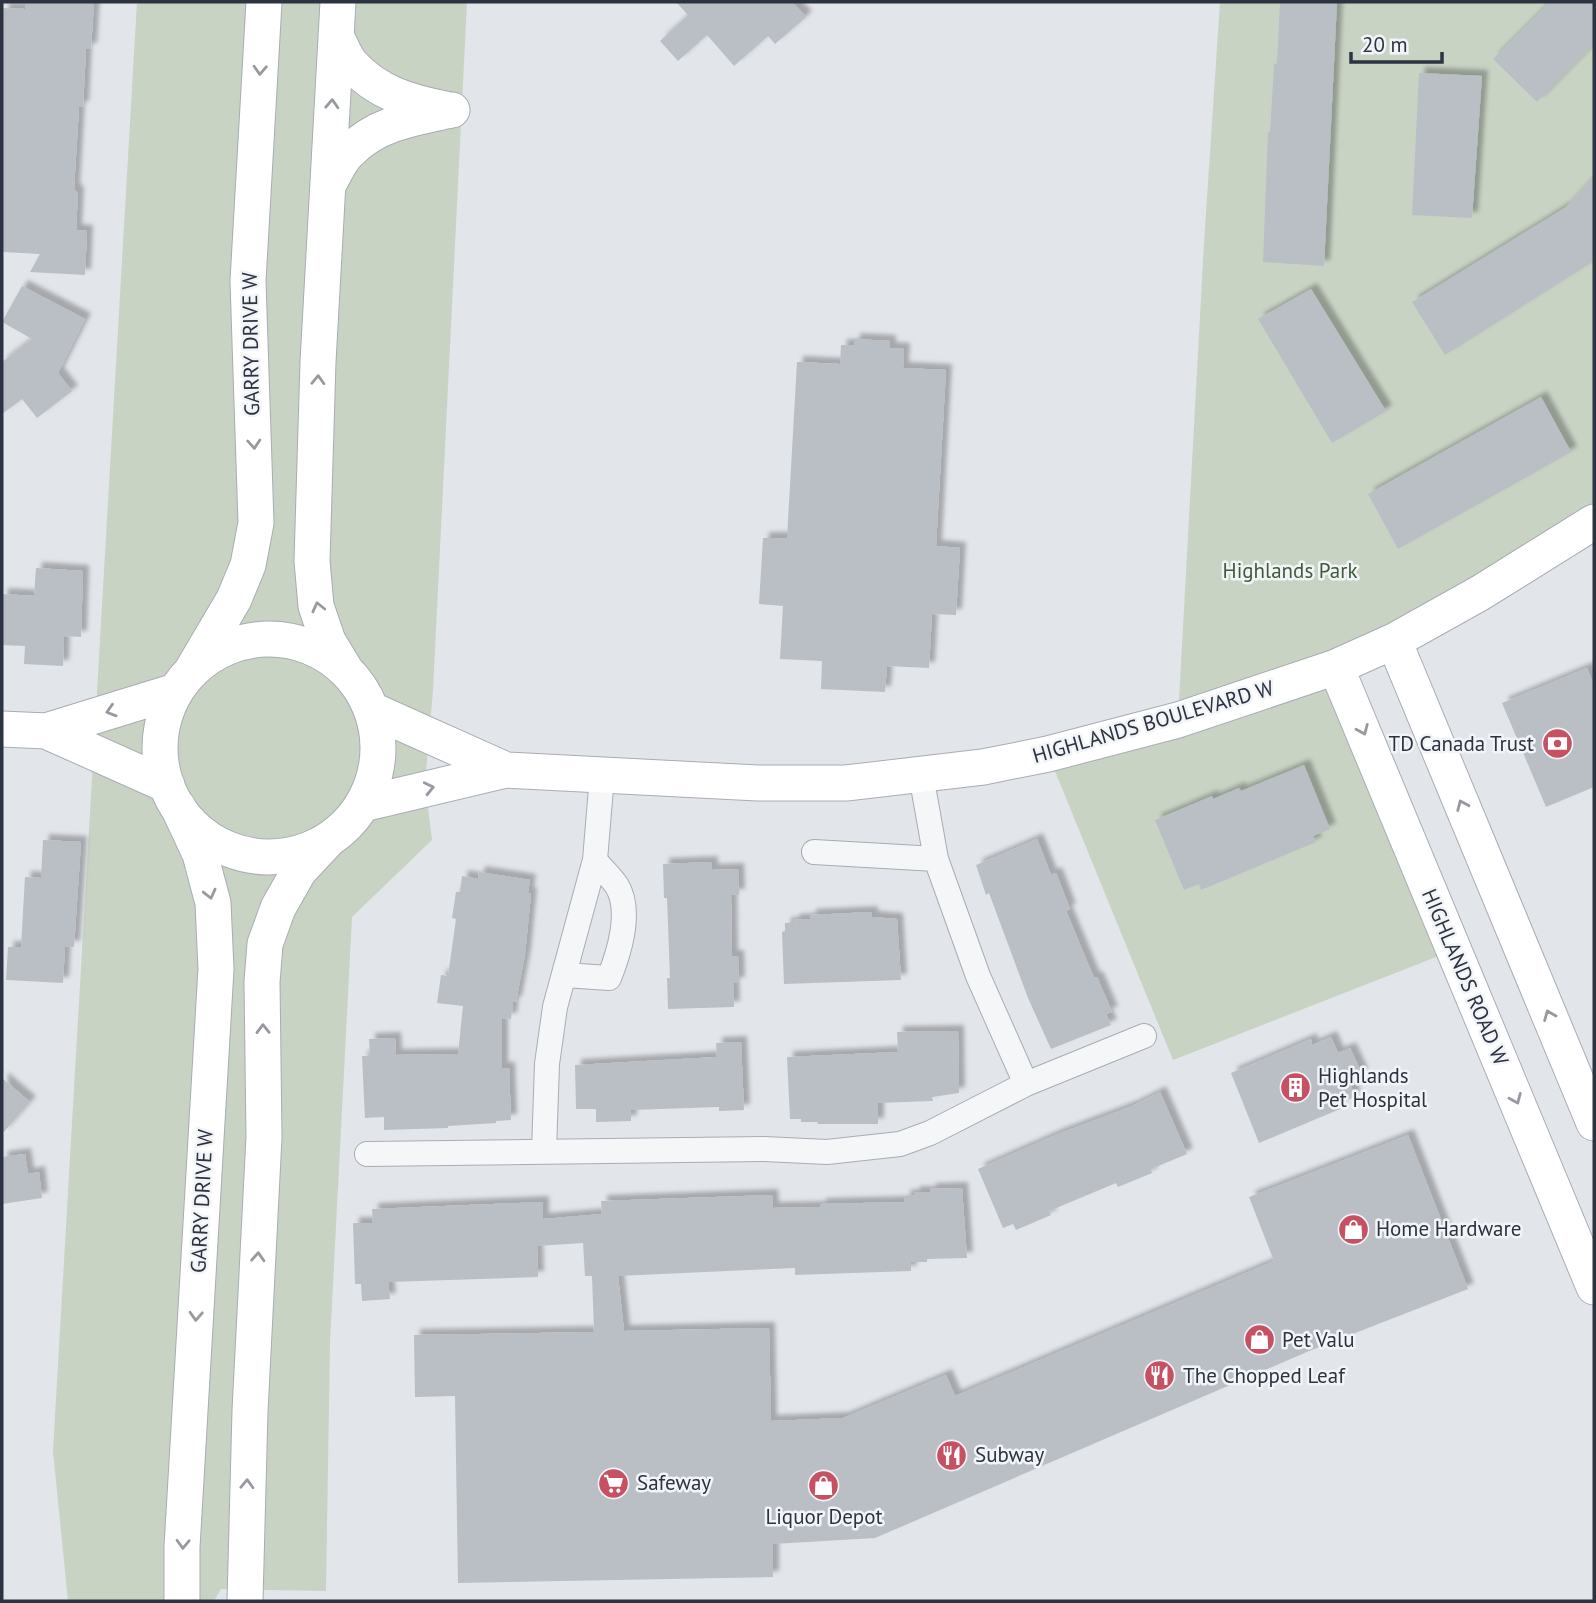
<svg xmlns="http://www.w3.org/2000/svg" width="1596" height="1603" viewBox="0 0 1596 1603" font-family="'PT Sans',sans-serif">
<defs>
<filter id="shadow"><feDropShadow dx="6" dy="-6" stdDeviation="2" flood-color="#0004"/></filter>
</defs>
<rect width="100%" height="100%" fill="#e2e5ea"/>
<path fill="#c8d3c4" d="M 137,2 L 467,2 L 433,690 L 425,784 L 432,840 L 352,917 L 330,1342 L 326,1591 L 221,1589 L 214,1601 L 68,1601 L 53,1451 Z
M 1220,2 L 1594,2 L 1594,522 L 1337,667 L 1454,950 L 1173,1060 L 1048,754 L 1178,719 L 1204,243 Z"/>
<path fill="#babfc6" filter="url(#shadow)" d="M 25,2 L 94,2 L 91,49 L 86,49 L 83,107 L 79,107 L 74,189 L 78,193 L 76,230 L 87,231 L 85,275 L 30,272 L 40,254 L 2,252 L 3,8 L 25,9 Z
M 676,2 L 792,2 L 806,17 L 775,44 L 768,36 L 734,66 L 707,35 L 678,61 L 660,41 L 688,15 Z
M 1280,2 L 1337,2 L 1324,266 L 1263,262 L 1268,132 L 1270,132 L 1274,64 L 1277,64 Z
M 1550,2 L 1594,2 L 1594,44 L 1537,102 L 1493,59 Z
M 1419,73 L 1482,76 L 1472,218 L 1412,215 Z
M 1594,177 L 1594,261 L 1445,355 L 1412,302 L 1566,207 Z
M 22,286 L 85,319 L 58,373 L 72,391 L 37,418 L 22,399 L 2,414 L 2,362 L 32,339 L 2,322 Z
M 1311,289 L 1386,411 L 1332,443 L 1258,319 Z
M 854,339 L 890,341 L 890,348 L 904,349 L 903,368 L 946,370 L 936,546 L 960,548 L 956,615 L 932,614 L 929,668 L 887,666 L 885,692 L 821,689 L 822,661 L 780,659 L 783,606 L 759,604 L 763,538 L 787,538 L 797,362 L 840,364 L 841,345 L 854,345 Z
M 1541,397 L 1571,452 L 1398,549 L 1368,494 Z
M 36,568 L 83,571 L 81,637 L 64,636 L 63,666 L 24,664 L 25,646 L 2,645 L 2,594 L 34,596 Z
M 1587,668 L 1594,686 L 1594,787 L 1546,807 L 1502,703 Z
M 1304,765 L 1330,829 L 1313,836 L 1316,842 L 1268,862 L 1201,890 L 1199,884 L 1184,890 L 1155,820 L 1212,796 L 1213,799 L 1239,788 L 1241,791 Z
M 1037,839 L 1051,875 L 1056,873 L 1070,909 L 1066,911 L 1094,978 L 1097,977 L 1112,1012 L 1106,1014 L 1111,1025 L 1051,1049 L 1028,998 L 989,893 L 986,895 L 976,865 Z
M 43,840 L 81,842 L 74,947 L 65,946 L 63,983 L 6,980 L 8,947 L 21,947 L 25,877 L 41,878 Z
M 712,862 L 712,870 L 738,869 L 739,895 L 731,895 L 732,956 L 738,956 L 739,983 L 733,983 L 734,1007 L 668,1009 L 667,978 L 670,978 L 667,898 L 664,898 L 663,864 Z
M 479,872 L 530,880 L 528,893 L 531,894 L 525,954 L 516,1002 L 513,1002 L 511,1019 L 502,1018 L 502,1068 L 509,1068 L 511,1120 L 496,1121 L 496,1123 L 448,1126 L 448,1128 L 384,1130 L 384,1117 L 365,1118 L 362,1056 L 370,1056 L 369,1039 L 395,1038 L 396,1055 L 458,1054 L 463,1006 L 437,1003 L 441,975 L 448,976 L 456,919 L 452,918 L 456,892 L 460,892 L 462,876 L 478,879 Z
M 872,912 L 872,917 L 897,919 L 901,980 L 784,984 L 782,932 L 785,931 L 785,923 L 794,923 L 793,920 L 810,919 L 810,915 Z
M 958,1031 L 959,1093 L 932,1097 L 933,1101 L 878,1103 L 878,1124 L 817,1124 L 818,1122 L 801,1122 L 801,1119 L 790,1119 L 787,1057 L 898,1052 L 897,1032 Z
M 1331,1037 L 1338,1053 L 1350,1048 L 1362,1074 L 1349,1080 L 1355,1097 L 1337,1104 L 1340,1109 L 1259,1143 L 1231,1073 L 1311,1039 L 1312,1045 Z
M 741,1042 L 744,1110 L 719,1111 L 719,1107 L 631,1110 L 631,1121 L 596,1122 L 596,1109 L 576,1109 L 575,1065 L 717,1057 L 716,1043 Z
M 2,1078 L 30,1102 L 2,1134 Z
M 1160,1092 L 1187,1154 L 1151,1169 L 1152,1173 L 1118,1187 L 1116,1183 L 1049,1211 L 1051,1215 L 1016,1230 L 1013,1224 L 1003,1228 L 978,1169 L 1058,1134 L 1132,1106 Z
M 1408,1135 L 1468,1289 L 1309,1351 L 875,1538 L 773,1544 L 773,1577 L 458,1583 L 455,1396 L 415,1397 L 414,1335 L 594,1332 L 592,1276 L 585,1276 L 583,1243 L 537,1246 L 538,1277 L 388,1282 L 390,1299 L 362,1301 L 361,1284 L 355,1284 L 353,1223 L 373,1223 L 372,1209 L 543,1202 L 543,1219 L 602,1214 L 601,1201 L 772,1195 L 773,1208 L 820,1207 L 820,1204 L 905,1202 L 904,1196 L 914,1195 L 914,1192 L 930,1192 L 930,1189 L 962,1188 L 967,1258 L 927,1259 L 927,1262 L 911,1262 L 911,1271 L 795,1275 L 795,1268 L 618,1276 L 624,1331 L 769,1328 L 771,1421 L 843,1418 L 946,1375 L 955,1396 L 1274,1261 L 1249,1197 Z
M 25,1154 L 28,1174 L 39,1172 L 42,1198 L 2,1204 L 2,1157 Z"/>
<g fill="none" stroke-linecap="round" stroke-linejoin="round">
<defs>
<path id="street" d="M 921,775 L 936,859 L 978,976 L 1026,1084
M 814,852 L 936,859
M 564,975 L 609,978 C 619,953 632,911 617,886 C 611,877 602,869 595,860
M 544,1151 L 547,1064 L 555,1007 L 595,860 L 602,776
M 367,1154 L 764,1149 L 827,1152 L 900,1144 L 930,1133 L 1026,1084 L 1144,1036"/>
<path id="secondary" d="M 338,2 L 318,362 L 312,561 L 316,606 L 328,641 L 345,669
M 336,36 C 341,45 345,57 352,65 C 378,93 409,102 445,109
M 328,185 C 335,174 340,160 349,152 C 377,123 414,118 452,110
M160 748a109 109 0 1 1 218 0a109 109 0 1 1-218 0Z
M 1394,641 L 1594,1123
M 1336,667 L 1594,1287
M 191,672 L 234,599 L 248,565 L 256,523 L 248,281 L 264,2
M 372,710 L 506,770
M 2,729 L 46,731 L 176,691
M 46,731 L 167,785
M 363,804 L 506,770 L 758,783 L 846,783 L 983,767 L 1048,754 L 1178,720 L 1336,667 L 1394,641 L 1480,593 L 1594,522
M 178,807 L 200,854 L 213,903 L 216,969 L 182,1547 L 182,1601
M 245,1601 L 250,1411 L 264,1137 L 262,982 L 265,944 L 278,908 L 299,871 L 329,839"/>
</defs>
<use href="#street" stroke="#a8acb4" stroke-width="26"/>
<use href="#secondary" stroke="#a8acb4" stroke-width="37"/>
<use href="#street" stroke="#f5f6f8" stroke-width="24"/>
<use href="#secondary" stroke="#fff" stroke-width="35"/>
</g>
<defs><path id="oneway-chevron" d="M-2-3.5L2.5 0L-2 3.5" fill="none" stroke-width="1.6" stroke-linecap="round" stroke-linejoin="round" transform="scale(1.75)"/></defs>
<g stroke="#9699a0">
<use href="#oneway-chevron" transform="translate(260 70) rotate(93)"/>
<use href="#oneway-chevron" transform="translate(332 104) rotate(-87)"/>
<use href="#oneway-chevron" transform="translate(318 380) rotate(-88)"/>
<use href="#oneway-chevron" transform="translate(254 444) rotate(86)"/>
<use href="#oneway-chevron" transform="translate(318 607) rotate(-103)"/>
<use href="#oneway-chevron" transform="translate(111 711) rotate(163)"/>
<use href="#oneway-chevron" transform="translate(1363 730) rotate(67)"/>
<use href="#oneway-chevron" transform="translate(429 788) rotate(-13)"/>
<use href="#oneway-chevron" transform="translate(1462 805) rotate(-113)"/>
<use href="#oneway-chevron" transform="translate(210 894) rotate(76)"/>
<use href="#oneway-chevron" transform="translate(1549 1015) rotate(-112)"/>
<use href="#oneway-chevron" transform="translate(263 1029) rotate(-91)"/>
<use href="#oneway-chevron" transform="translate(1516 1099) rotate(67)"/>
<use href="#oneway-chevron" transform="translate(258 1257) rotate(-87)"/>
<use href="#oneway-chevron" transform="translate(196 1316) rotate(93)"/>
<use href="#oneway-chevron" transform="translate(247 1484) rotate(-88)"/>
<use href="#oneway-chevron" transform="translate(183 1544) rotate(92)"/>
</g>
<defs>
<symbol id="bank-disc" viewBox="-11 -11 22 22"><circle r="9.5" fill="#c55163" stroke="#f2f4f7"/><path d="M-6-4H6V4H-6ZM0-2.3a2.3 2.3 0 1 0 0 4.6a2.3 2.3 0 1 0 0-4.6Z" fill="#fff"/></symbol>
<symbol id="building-disc" viewBox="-11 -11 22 22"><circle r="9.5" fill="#c55163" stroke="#f2f4f7"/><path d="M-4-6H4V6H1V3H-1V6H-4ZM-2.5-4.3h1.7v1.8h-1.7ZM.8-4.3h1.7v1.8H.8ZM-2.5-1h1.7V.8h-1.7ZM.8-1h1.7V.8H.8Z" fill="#fff"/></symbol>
<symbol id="shop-disc" viewBox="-11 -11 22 22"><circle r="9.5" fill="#c55163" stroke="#f2f4f7"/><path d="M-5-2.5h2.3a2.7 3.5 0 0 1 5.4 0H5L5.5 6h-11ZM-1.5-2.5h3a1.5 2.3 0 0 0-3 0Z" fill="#fff"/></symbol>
<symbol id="restaurant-disc" viewBox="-11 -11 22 22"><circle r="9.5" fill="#c55163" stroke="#f2f4f7"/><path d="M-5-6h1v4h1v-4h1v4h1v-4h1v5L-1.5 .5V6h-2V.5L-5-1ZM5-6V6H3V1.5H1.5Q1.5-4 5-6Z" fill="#fff"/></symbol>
<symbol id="supermarket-disc" viewBox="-11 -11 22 22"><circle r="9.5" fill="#c55163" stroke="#f2f4f7"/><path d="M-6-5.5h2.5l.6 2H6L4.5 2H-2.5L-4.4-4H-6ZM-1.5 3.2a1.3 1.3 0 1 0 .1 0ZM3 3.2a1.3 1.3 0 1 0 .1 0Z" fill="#fff"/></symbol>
</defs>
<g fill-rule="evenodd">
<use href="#bank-disc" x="1540" y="726" width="35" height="35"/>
<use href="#building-disc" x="1278" y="1070" width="35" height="35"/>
<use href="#shop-disc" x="1336" y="1212" width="35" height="35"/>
<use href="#shop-disc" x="1242" y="1322" width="35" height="35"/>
<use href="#restaurant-disc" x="1142" y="1358" width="35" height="35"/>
<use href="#restaurant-disc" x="934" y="1438" width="35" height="35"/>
<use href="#supermarket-disc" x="596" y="1466" width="35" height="35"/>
<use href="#shop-disc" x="806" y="1468" width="35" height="35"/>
</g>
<g text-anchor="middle" stroke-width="5" stroke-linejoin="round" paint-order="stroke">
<g font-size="21" fill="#2c3341" stroke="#f2f4f7">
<text transform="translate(251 344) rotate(-91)" y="7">GARRY DRIVE W</text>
<text transform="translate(1153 722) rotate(-16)" y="7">HIGHLANDS BOULEVARD W</text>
<text transform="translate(1465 977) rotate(67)" y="7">HIGHLANDS ROAD W</text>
<text transform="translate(202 1201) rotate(-87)" y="7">GARRY DRIVE W</text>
</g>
<g font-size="21" fill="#405b3a" stroke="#f2f4f7">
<text x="1290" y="578">Highlands Park</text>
</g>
<g font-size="21" fill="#2c3341" stroke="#f2f4f7" text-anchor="start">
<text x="1534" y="751" text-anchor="end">TD Canada Trust</text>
<text x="1318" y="1083">Highlands<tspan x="1318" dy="24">Pet Hospital</tspan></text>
<text x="1376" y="1236">Home Hardware</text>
<text x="1282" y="1347">Pet Valu</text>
<text x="1183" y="1383">The Chopped Leaf</text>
<text x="975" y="1462">Subway</text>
<text x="637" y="1490">Safeway</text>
<text x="824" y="1524" text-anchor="middle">Liquor Depot</text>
</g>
</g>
<rect width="1596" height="1603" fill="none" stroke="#2c3341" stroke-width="7"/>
<path d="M1351 52v10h91v-10" fill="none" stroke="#2c3341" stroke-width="3.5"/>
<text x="1362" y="52" font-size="21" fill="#2c3341" stroke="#f2f4f7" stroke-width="5" paint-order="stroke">20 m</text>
</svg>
